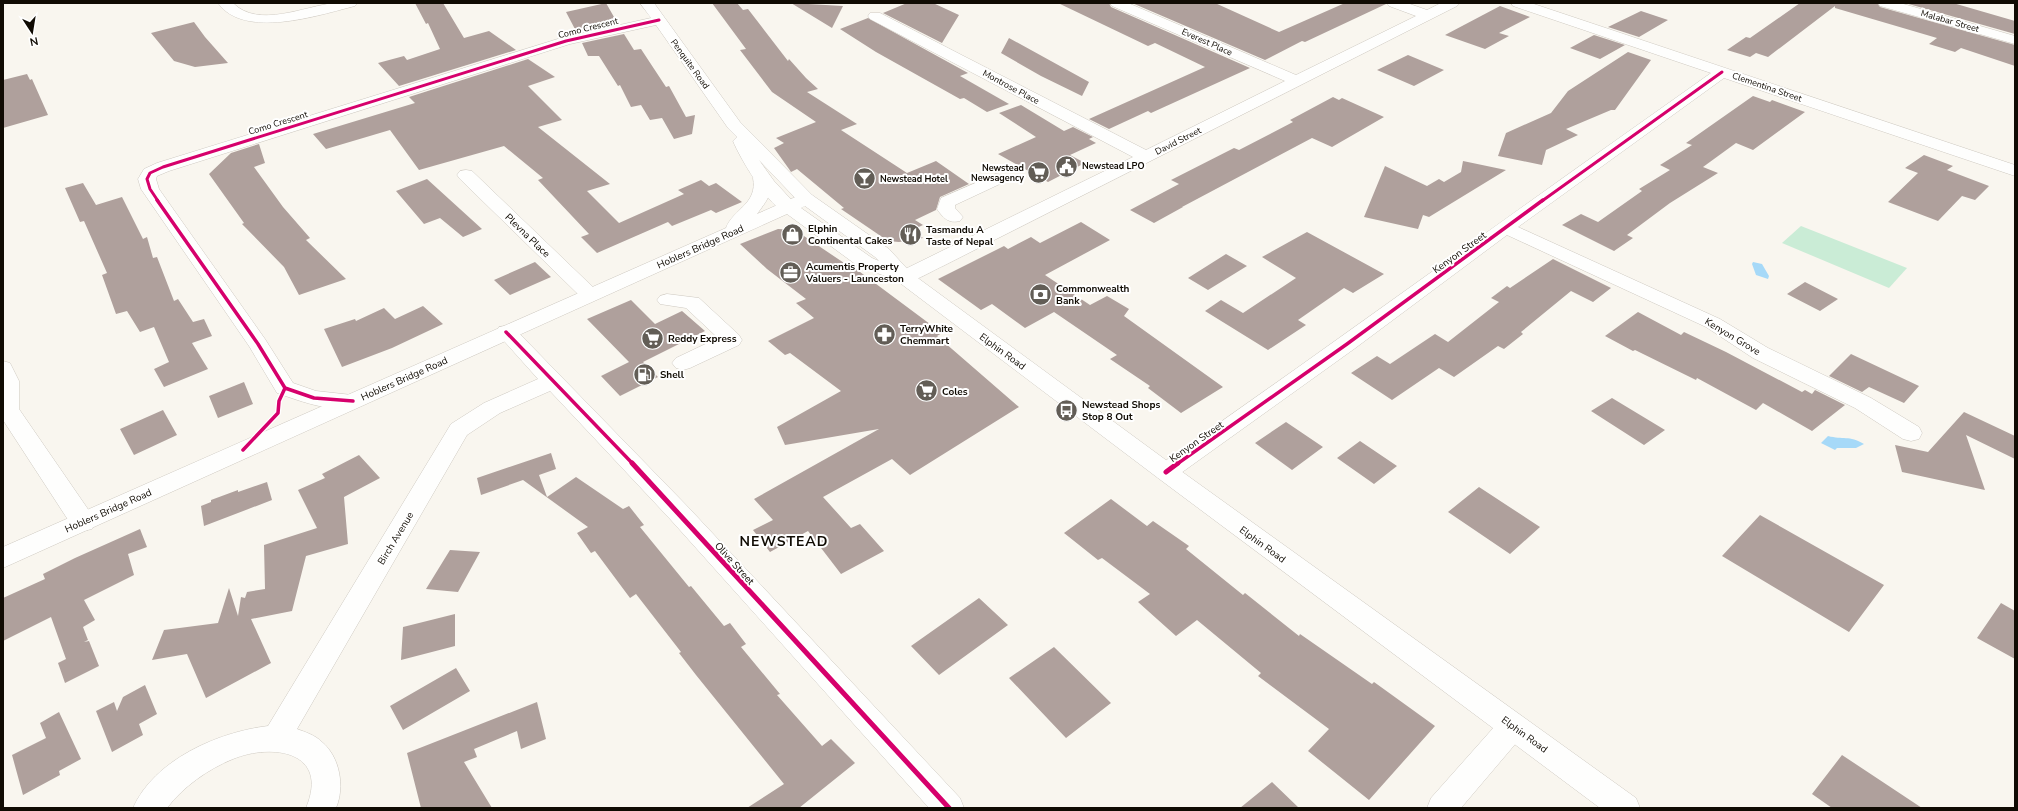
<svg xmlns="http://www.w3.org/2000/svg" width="2018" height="811" viewBox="0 0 2018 811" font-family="'Nunito Sans',sans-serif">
<rect width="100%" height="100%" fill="#f9f6ef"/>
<path fill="#caecd6" d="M 1801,226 L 1907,268 L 1889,288 L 1782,243 Z"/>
<path fill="#a6d9f8" d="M 1753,262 L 1762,264 L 1769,276 L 1768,279 L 1756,275 L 1752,264 Z
M 1828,436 C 1843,440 1849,435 1864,444 L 1856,448 L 1837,448 L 1835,450 L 1821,443 Z"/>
<path fill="#afa09c" d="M 415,3 L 443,3 L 464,38 L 489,31 L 516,50 L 399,86 L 378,63 L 404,56 L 407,60 L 440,49 L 428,23 L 426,24 Z
M 606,3 L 618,24 L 577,33 L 566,12 Z
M 712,3 L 737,3 L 743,10 L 748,9 L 788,61 L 789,59 L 806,78 L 818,89 L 807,92 L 857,124 L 841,130 L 907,173 L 936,161 L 969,184 L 940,197 L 936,210 L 915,220 L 923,225 L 912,230 L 923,238 L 899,242 L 888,241 L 841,209 L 844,208 L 797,169 L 791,172 L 789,169 L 774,148 L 784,143 L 776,138 L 816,122 L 772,92 L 740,50 L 746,49 Z
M 791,3 L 843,6 L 832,28 Z
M 907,3 L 933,3 L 959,15 L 942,43 L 883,13 Z
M 1058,3 L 1109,3 L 1111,7 L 1250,68 L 1151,113 L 1148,111 L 1109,129 L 1089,119 L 1205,67 L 1155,43 L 1148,46 Z
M 1132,3 L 1215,3 L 1279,32 L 1345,3 L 1386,4 L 1305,42 L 1302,41 L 1265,60 Z
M 1800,3 L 1877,3 L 1880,7 L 2015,45 L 2015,66 L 1961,48 L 1955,52 L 1929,44 L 1937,38 L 1835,8 L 1835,6 L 1768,57 L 1756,53 L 1750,57 L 1727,50 L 1746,37 L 1750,38 Z
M 1905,3 L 1953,3 L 2015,21 L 2015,34 Z
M 1500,6 L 1530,17 L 1499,33 L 1509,36 L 1485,49 L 1445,35 Z
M 1641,11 L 1668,20 L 1639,37 L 1608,27 Z
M 868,18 L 968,73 L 960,76 L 1009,104 L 987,112 L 964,98 L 960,99 L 876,52 L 840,29 Z
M 194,22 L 205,37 L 228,63 L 195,67 L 174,61 L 151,33 Z
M 624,34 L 634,50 L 641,49 L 666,87 L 669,86 L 686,117 L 695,115 L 692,134 L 674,139 L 662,118 L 650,120 L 641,105 L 631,107 L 620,85 L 618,86 L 599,56 L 588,56 L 582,43 Z
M 1594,35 L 1625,45 L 1600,59 L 1570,48 Z
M 1009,38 L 1089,82 L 1082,96 L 1041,76 L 1001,53 Z
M 1628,52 L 1651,60 L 1615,110 L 1611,110 L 1566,129 L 1578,135 L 1546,150 L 1542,165 L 1498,156 L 1506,133 L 1551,113 L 1568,91 Z
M 1408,55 L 1444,70 L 1414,86 L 1377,70 Z
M 528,59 L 555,77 L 528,86 L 562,120 L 538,127 L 610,184 L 587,191 L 619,223 L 684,194 L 678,190 L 701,180 L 709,186 L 716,183 L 742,202 L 716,213 L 711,210 L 672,226 L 668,222 L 597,253 L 581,237 L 589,234 L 538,180 L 543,178 L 504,146 L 419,170 L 390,130 L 326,149 L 313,134 L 415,103 L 409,97 Z
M 27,74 L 30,80 L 32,79 L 48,115 L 3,128 L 3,80 Z
M 1753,96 L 1770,102 L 1772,100 L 1805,112 L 1753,150 L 1736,143 L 1703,167 L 1718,173 L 1670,203 L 1627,235 L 1633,238 L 1614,251 L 1562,225 L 1581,214 L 1598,222 L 1642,191 L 1639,189 L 1670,170 L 1660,165 L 1692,145 L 1686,143 Z
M 1333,97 L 1339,100 L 1342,98 L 1384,117 L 1332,147 L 1312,138 L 1182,207 L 1183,207 L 1154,223 L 1130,210 L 1179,184 L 1171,180 L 1234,148 L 1239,150 L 1293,122 L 1290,120 Z
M 1021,105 L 1064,131 L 1073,127 L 1093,137 L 1089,139 L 1096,143 L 1070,155 L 1085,163 L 1048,182 L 998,154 L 1036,137 L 999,113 Z
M 259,144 L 265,163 L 254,167 L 283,207 L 310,238 L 306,240 L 346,279 L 299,295 L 284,267 L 242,224 L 244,223 L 209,174 L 231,153 Z
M 1924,155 L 1953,166 L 1947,170 L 1989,186 L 1975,200 L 1962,196 L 1938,221 L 1888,202 L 1918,173 L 1905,168 Z
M 1463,161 L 1506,170 L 1429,217 L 1423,215 L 1418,229 L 1364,217 L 1385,166 L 1427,186 L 1439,179 L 1444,182 L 1461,172 Z
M 427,179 L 482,229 L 463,237 L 440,218 L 424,224 L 396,191 Z
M 83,183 L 96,205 L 122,197 L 143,239 L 147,237 L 153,258 L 157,257 L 174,301 L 178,299 L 193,322 L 204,319 L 212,336 L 192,343 L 208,369 L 164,387 L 154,369 L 169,362 L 154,327 L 140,332 L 127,311 L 116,314 L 102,275 L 107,273 L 84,221 L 80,222 L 65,188 Z
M 1081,222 L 1110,240 L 1045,275 L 1090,305 L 1107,296 L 1129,309 L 1124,316 L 1223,387 L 1181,413 L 1148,388 L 1150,386 L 1110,359 L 1117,355 L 1054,312 L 1025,328 L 992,304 L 981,310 L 938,279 L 1004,246 L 1008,249 L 1031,237 L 1040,243 Z
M 778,229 L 795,230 L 850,267 L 852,266 L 942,333 L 937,336 L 1019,407 L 910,475 L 892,459 L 823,497 L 851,528 L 860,524 L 884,551 L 841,574 L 808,531 L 770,552 L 753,530 L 773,520 L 754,499 L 879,429 L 785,445 L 777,427 L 841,391 L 790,353 L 785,355 L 768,341 L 814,318 L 796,303 L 806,299 L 767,269 L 740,244 Z
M 1307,232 L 1384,274 L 1353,293 L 1344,288 L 1298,320 L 1306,325 L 1268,350 L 1205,311 L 1221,300 L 1243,313 L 1296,278 L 1262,257 Z
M 1226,254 L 1247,266 L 1208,290 L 1188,278 Z
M 1553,259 L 1611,288 L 1593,302 L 1571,291 L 1521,332 L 1523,334 L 1504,349 L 1498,346 L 1454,377 L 1439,368 L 1392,400 L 1351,373 L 1377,356 L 1390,364 L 1435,334 L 1448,342 L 1499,302 L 1491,298 L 1507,286 L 1510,288 Z
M 535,262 L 551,277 L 510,295 L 494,280 Z
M 1805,282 L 1838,299 L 1820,311 L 1787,294 Z
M 631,300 L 655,324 L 682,311 L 705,331 L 643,362 L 658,377 L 620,396 L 601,376 L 629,362 L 587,319 Z
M 423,306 L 443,324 L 392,348 L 342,367 L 324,329 L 355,319 L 356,321 L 384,308 L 395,319 Z
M 1638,312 L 1681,335 L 1684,332 L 1726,352 L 1802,392 L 1805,390 L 1812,394 L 1815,390 L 1845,405 L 1812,431 L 1763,403 L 1756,410 L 1697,378 L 1696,380 L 1635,350 L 1633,351 L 1605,336 Z
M 1851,354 L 1919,386 L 1904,403 L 1869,387 L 1862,392 L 1829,376 Z
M 244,382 L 253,404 L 218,418 L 209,396 Z
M 1612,398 L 1665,430 L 1644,445 L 1591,411 Z
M 163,410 L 177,435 L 134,455 L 120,429 Z
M 1964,412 L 2015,436 L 2015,459 L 1966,435 L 1985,490 L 1902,472 L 1895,445 L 1928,452 Z
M 1286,422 L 1323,447 L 1292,470 L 1255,443 Z
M 1360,441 L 1397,466 L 1374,484 L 1337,458 Z
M 551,453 L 556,469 L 539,475 L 547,497 L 576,477 L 623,509 L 629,506 L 644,525 L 640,527 L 689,587 L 691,586 L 724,626 L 730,623 L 746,644 L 741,647 L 780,694 L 777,695 L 822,746 L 831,739 L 855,763 L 799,808 L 747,808 L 784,784 L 696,675 L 679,653 L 681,652 L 636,594 L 630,598 L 595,551 L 591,553 L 577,533 L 588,527 L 523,480 L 481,495 L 477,478 Z
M 359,455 L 380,478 L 344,497 L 348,544 L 306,556 L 292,611 L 251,619 L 271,663 L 206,698 L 187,654 L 152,660 L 164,630 L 218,623 L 229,588 L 238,616 L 241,597 L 245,598 L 247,592 L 265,589 L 264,545 L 317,528 L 298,490 L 325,478 L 322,474 Z
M 267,482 L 272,500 L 204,526 L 201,506 L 211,502 L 211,500 L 238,490 L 238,492 Z
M 1479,487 L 1540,527 L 1510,554 L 1448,512 Z
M 1111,499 L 1147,526 L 1153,521 L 1189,546 L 1186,549 L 1243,595 L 1245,593 L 1299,636 L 1300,634 L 1372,684 L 1374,682 L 1435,726 L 1369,800 L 1308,751 L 1329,729 L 1258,676 L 1261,673 L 1197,620 L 1176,636 L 1138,602 L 1150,594 L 1102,558 L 1098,560 L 1064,533 Z
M 1760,515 L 1884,585 L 1849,632 L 1722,556 Z
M 140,529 L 147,547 L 128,554 L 134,575 L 84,600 L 95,620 L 83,627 L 88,640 L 84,642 L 89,641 L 99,666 L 65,683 L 58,663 L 66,659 L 51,617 L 3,641 L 3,598 L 45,579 L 43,574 L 75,558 Z
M 450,550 L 480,552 L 458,592 L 426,589 Z
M 979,598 L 1008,625 L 939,675 L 911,646 Z
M 2001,603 L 2015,611 L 2015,659 L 1977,638 Z
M 455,614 L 455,646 L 401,660 L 403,627 Z
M 1054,647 L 1111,703 L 1066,738 L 1009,678 Z
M 456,668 L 470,691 L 403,730 L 390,706 Z
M 145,685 L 157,714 L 139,724 L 143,735 L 112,752 L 96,711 L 114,702 L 117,711 L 123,697 Z
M 537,702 L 546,739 L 521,749 L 517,731 L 474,749 L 477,757 L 464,762 L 492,808 L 421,808 L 407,753 Z
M 59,712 L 81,759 L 59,771 L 60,775 L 23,795 L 12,755 L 46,738 L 40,723 Z
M 1842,755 L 1922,808 L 1832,808 L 1812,794 Z
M 1272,782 L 1299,808 L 1240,808 Z"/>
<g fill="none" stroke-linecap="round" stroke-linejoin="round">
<defs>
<path id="minor" d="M 218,3 L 233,3 C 259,29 304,6 335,3 C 342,2 350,3 357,3 L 355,6 C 319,15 244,40 218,3 Z
M 640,3 L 654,3 L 740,122 L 812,195 L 815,199 L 812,203 L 806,204 L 800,203 L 759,160 L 774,181 L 798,207 L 795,211 C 791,212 787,213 783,211 C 766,202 740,158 733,141 L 737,137 L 728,128 L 656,25 L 570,44 L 169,171 L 157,176 L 156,179 L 159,189 L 265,339 L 293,383 L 316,391 L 361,396 L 364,401 L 361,406 C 334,414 303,402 277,393 L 249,346 L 141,189 L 138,179 L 144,169 L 157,163 L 561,38 L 651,18 Z
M 1110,3 L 1128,3 L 1296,75 L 1416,16 L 1389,6 L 1387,3 L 1407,3 L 1427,10 L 1441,3 L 1459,3 L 1457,6 L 943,266 C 929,272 912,285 897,281 L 894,277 L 897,273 L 1133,157 L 870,19 L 868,16 L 870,13 L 880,13 L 1146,150 L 1285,81 L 1112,6 Z
M 1511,3 L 1531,3 L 2015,165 L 2015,176 L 1724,78 L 1518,227 L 1720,319 L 1768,348 L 1871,398 L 1919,427 L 1922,433 L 1919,439 L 1911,441 L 1903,439 L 1855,408 L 1753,358 L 1706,327 L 1507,235 L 1354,349 L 1174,478 L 1166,480 L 1158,478 L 1154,472 L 1158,466 C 1343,337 1526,203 1711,73 L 1513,6 Z
M 1878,3 L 1900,3 L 2015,36 L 2015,44 L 1880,6 Z
M 466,170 L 472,171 L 597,291 L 600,295 L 597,299 L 590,301 L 583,299 L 460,179 L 457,175 L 460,171 Z
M 996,174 L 1002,175 L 1005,179 L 1002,183 L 955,205 L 955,208 L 963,217 L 960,221 C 949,224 943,218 937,209 L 941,198 Z
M 667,294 L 699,298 L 739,335 L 742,340 L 739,345 L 690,368 L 683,370 L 676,368 L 672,363 L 676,358 L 718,338 L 686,308 L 660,304 L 657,300 L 660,296 Z
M 506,326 L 513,327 L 688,507 L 960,798 L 964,808 L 929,808 L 670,519 L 550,391 L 500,413 L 467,435 L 297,729 C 305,732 315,735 322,742 C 340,757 345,787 336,808 L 306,808 C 330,751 272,743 233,759 C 208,769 183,787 167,808 L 133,808 C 154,760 218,732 268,726 L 451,424 L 484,403 L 538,379 L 496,332 L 499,327 Z
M 3,361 L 10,363 L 19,381 L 19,409 L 92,515 L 95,522 L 92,529 L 83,531 L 74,529 L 3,420 Z
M 1513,713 L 1523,717 L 1527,726 L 1523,735 L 1461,808 L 1427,808 L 1431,798 L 1503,717 Z"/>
<path id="highway" d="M 762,173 L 768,174 C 778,188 765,203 757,214 L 800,195 L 806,194 L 812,195 L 889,249 L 911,273 L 1174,466 L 1636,798 L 1640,808 L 1600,808 L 1158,478 L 896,280 L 858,266 L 787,214 L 3,568 L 3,547 L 726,228 C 733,209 758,204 753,178 L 756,174 ZM 805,206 L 875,257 L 879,261 L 872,258 L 801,208 Z"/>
</defs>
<use href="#minor" stroke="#cec9c1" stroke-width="1"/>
<use href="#highway" stroke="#cec9c1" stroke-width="1"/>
<use href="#minor" fill="#fefefd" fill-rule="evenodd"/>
<use href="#highway" fill="#fefefd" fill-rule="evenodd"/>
<defs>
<path id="cycleway-far2" d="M 158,201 L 150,189 L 147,179 L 150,173 L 163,167 L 566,41 L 659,20
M 1542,201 L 1722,72"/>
<path id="cycleway-far1" d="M 157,200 L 258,344 L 285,388 L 314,398 L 353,401
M 506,332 L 633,464
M 243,450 L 278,413 L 279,401 L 285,388
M 1177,464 L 1347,344 L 1543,200"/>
<path id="cycleway" d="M 632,463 L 949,808
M 1166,472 L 1178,463"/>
</defs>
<use href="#cycleway-far2" stroke="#fff" stroke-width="4.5"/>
<use href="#cycleway-far1" stroke="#fff" stroke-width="6"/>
<use href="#cycleway" stroke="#fff" stroke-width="8"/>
<use href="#cycleway-far2" stroke="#d6006c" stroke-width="3"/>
<use href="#cycleway-far1" stroke="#d6006c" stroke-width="3.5"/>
<use href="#cycleway" stroke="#d6006c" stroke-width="5"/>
</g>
<defs>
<symbol id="civic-disc" viewBox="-11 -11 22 22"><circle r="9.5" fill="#625d56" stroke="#fff"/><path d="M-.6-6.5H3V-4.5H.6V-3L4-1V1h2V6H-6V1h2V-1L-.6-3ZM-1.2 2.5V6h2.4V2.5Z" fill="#fff"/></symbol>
<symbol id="supermarket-disc" viewBox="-11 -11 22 22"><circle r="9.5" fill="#625d56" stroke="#fff"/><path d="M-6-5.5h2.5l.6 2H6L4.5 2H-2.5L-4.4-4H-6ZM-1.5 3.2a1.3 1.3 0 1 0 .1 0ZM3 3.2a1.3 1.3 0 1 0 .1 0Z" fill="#fff"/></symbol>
<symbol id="bar-disc" viewBox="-11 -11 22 22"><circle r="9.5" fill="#625d56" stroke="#fff"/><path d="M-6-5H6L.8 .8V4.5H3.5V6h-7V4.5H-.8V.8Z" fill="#fff"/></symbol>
<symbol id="shop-disc" viewBox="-11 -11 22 22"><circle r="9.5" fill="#625d56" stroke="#fff"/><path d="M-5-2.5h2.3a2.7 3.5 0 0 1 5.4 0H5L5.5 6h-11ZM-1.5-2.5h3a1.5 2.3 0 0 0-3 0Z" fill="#fff"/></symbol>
<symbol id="restaurant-disc" viewBox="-11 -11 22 22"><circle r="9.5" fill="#625d56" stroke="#fff"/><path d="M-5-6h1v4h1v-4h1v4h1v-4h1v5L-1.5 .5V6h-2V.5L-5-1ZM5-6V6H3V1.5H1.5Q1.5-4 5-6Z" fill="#fff"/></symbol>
<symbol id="office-disc" viewBox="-11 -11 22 22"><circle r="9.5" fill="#625d56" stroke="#fff"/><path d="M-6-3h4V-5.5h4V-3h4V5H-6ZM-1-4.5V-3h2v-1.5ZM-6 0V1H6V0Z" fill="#fff"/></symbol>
<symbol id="bank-disc" viewBox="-11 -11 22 22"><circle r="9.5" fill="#625d56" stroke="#fff"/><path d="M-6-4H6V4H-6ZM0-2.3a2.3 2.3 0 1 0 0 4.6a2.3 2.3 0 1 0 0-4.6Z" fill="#fff"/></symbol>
<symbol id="pharmacy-disc" viewBox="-11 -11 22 22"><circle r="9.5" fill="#625d56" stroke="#fff"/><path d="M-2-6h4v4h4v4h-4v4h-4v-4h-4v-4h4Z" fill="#fff"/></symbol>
<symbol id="fuel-disc" viewBox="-11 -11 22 22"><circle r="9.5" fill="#625d56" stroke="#fff"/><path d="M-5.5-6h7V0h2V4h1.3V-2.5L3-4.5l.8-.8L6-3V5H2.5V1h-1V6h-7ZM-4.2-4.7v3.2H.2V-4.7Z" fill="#fff"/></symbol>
<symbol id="bus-disc" viewBox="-11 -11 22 22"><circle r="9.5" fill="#625d56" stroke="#fff"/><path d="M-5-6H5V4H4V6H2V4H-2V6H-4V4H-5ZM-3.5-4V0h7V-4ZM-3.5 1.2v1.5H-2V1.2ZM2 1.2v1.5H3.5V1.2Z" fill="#fff"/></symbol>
</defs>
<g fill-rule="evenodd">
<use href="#civic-disc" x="1054" y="154" width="25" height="25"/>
<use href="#supermarket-disc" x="1026" y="160" width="25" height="25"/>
<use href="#bar-disc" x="852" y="166" width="25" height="25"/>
<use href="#shop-disc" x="780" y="222" width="25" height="25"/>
<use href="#restaurant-disc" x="898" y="222" width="25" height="25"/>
<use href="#office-disc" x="778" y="260" width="25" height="25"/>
<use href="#bank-disc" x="1028" y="282" width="25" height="25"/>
<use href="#pharmacy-disc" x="872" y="322" width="25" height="25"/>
<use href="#supermarket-disc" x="640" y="326" width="25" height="25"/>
<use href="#fuel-disc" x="632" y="362" width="25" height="25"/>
<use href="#supermarket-disc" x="914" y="378" width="25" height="25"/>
<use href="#bus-disc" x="1054" y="398" width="25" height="25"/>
</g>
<g text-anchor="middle" stroke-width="4" stroke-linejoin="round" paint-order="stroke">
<g font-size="9" fill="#100b03" stroke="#fff">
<text transform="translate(1950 21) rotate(16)" y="3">Malabar Street</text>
<text transform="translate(588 28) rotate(-14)" y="3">Como Crescent</text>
<text transform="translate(1207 42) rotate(24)" y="3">Everest Place</text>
<text transform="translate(690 64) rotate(54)" y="3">Penquite Road</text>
<text transform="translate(1011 87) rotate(28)" y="3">Montrose Place</text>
<text transform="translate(1767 87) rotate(19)" y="3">Clementina Street</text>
<text transform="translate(278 123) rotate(-17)" y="3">Como Crescent</text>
<text transform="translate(1178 141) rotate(-27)" y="3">David Street</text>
</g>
<g font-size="9" font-weight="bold" fill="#100b03" stroke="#fff" text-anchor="start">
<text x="1082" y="169">Newstead LPO</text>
<text x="1024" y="171" text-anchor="end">Newstead<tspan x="1024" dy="10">Newsagency</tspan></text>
<text x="880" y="182">Newstead Hotel</text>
</g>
<g font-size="10" font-weight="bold" fill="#100b03" stroke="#fff" text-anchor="start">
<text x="808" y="232">Elphin<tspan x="808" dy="12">Continental Cakes</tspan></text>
<text x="926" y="233">Tasmandu A<tspan x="926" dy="12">Taste of Nepal</tspan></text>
<text x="806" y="270">Acumentis Property<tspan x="806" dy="12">Valuers - Launceston</tspan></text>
<text x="1056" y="292">Commonwealth<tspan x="1056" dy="12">Bank</tspan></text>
<text x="900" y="332">TerryWhite<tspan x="900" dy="12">Chemmart</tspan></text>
<text x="668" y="342">Reddy Express</text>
<text x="660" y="378">Shell</text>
<text x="942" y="395">Coles</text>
<text x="1082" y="408">Newstead Shops<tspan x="1082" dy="12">Stop 8 Out</tspan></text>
</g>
<g font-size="10" fill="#100b03" stroke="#fff">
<text transform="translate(528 235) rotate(44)" y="4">Plevna Place</text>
<text transform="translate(700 246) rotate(-24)" y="4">Hoblers Bridge Road</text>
<text transform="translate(1459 252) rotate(-36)" y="4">Kenyon Street</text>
<text transform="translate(1733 336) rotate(31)" y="4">Kenyon Grove</text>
<text transform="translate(1003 351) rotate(36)" y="4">Elphin Road</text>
<text transform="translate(404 378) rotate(-24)" y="4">Hoblers Bridge Road</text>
<text transform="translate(1196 441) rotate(-35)" y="4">Kenyon Street</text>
<text transform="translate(108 510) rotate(-24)" y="4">Hoblers Bridge Road</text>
<text transform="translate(395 538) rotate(-59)" y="4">Birch Avenue</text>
<text transform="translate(1263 544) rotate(36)" y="4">Elphin Road</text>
<text transform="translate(735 563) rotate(48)" y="4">Olive Street</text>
<text transform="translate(1525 734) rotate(36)" y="4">Elphin Road</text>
</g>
<g font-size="14" font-weight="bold" letter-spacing="1" fill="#100b03" stroke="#fff">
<text x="784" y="546">NEWSTEAD</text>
</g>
</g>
<rect width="2018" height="811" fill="none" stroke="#100b03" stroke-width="8"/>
<g transform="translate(32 32) rotate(168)" stroke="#ffffff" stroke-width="3" paint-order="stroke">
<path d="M0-3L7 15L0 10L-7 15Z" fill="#100b03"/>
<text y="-6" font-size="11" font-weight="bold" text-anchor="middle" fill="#100b03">N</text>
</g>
</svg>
